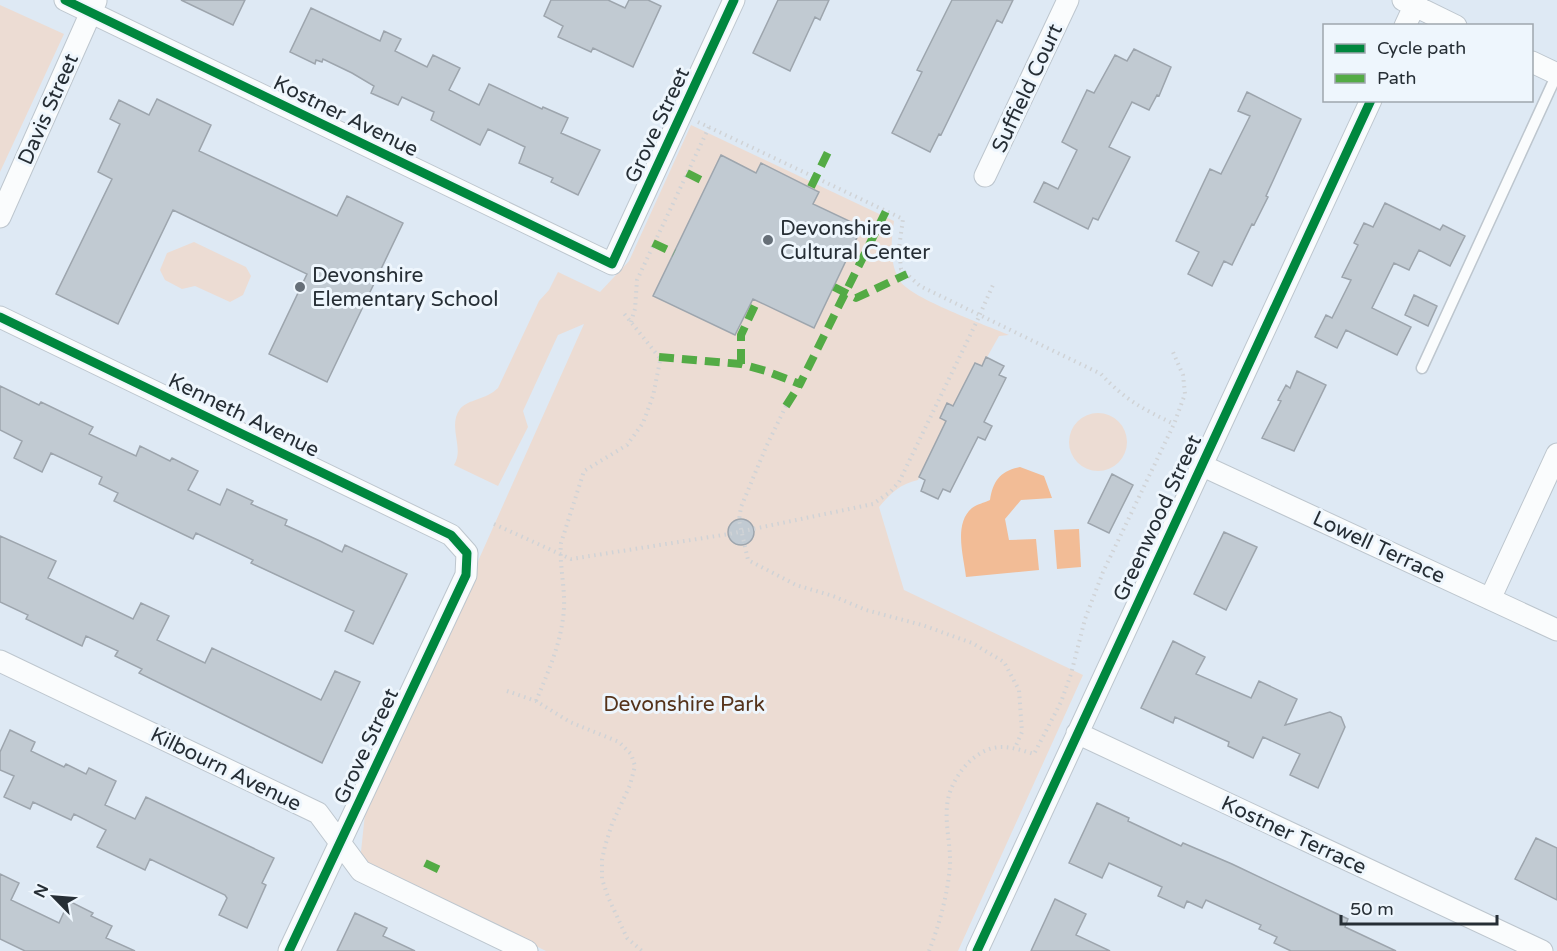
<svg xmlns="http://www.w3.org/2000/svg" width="1557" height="951" viewBox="0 0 1557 951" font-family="'Varela Round',sans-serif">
<rect width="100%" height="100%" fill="#dee9f4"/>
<path fill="#ecdcd3" d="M 0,5 L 64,34 L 0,172 Z
M 691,125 L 894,221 C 891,241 889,263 900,281 C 912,299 986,325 1009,335 L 999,336 L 982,366 L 975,363 L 953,406 L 940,418 L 946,421 L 918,480 C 900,484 891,493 879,507 L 904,590 L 1083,675 L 958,951 L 546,951 L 360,861 L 365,814 L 584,324 L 558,335 L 523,411 L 528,427 L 498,486 L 454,465 C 465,448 447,427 460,409 C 468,399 486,400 498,388 L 539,301 L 549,290 L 558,272 L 600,292 L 629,261 Z
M 194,242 L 246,267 L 251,276 L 243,295 L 230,302 L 195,286 L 182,289 L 165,280 L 160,270 L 167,253 Z
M1069 442a29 29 0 1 1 58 0a29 29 0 1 1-58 0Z"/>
<path fill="#f2bc96" d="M 1020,467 L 1044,476 L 1052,498 L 1021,500 L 1005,519 L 1009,540 L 1036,539 L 1039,570 L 966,577 C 964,557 953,524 972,508 C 977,504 984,503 990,500 C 993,481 1000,471 1020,467 Z
M 1079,529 L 1081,567 L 1057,569 L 1054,530 Z"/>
<path fill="#c1cad2" stroke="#9da5ad" stroke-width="1.5" d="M 181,0 L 245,0 L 233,25 Z
M 551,0 L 608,0 L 625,8 L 629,0 L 648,0 L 661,6 L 633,67 L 593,48 L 591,52 L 558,37 L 563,26 L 544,16 Z
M 778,0 L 829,0 L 820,20 L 815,17 L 790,71 L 753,53 Z
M 952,0 L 1013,0 L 1002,23 L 997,20 L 941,135 L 939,134 L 930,152 L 892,133 L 922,72 L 917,70 Z
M 311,8 L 380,41 L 384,31 L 401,39 L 395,51 L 427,67 L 433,55 L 460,68 L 449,90 L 479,105 L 489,84 L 542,109 L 543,107 L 568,118 L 561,133 L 600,150 L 578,195 L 551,182 L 553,178 L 519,163 L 525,147 L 488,129 L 480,145 L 431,120 L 434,112 L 402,97 L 398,105 L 371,93 L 374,86 L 352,73 L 323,59 L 322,62 L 316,60 L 315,64 L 290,52 Z
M 1134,49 L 1171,67 L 1159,96 L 1157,95 L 1149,110 L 1132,102 L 1109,147 L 1130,157 L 1098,220 L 1093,218 L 1088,229 L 1034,202 L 1044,182 L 1058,189 L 1077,150 L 1062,142 L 1087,90 L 1094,93 L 1115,55 L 1127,61 Z
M 1247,92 L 1301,119 L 1266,196 L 1268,197 L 1254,225 L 1252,224 L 1232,265 L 1224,261 L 1212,286 L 1188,274 L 1199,252 L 1176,241 L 1210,169 L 1221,174 L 1250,116 L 1238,111 Z
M 157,99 L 211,125 L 199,151 L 337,216 L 347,196 L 403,223 L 327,382 L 269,354 L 307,274 L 173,210 L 118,324 L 56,294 L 112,179 L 98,172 L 120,124 L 110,119 L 119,100 L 149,115 Z
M 721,155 L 756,173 L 761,163 L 819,192 L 813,204 L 862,227 L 814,328 L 753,299 L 735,335 L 653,296 Z
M 1385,203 L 1440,230 L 1443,225 L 1465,236 L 1450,266 L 1419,250 L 1409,270 L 1394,263 L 1372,308 L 1411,327 L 1397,355 L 1346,330 L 1337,348 L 1315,337 L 1326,315 L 1332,318 L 1351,280 L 1342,277 L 1358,245 L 1354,243 L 1364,223 L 1373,227 Z
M 1414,295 L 1437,306 L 1428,326 L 1405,315 Z
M 986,357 L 1004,366 L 999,375 L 1006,378 L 984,422 L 992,426 L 985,440 L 978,437 L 950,492 L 943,489 L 938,499 L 921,491 L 925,480 L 919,477 L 946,421 L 940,418 L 947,403 L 953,406 L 975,363 L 982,366 Z
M 1297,371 L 1326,385 L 1294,451 L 1262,438 L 1281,401 L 1278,400 L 1286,385 L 1290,388 Z
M 0,386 L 39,405 L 41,402 L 93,427 L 89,434 L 136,456 L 140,446 L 170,461 L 172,458 L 198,471 L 188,490 L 220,505 L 227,489 L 253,501 L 251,504 L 287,520 L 285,525 L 320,541 L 342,552 L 345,545 L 407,574 L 373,644 L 345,631 L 354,611 L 251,563 L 253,560 L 196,533 L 193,539 L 114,501 L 118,493 L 99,484 L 102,477 L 51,453 L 42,472 L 14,458 L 22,441 L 0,430 Z
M 1112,474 L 1133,485 L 1109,533 L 1088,523 Z
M728 532a13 13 0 1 1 26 0a13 13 0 1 1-26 0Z
M 1224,532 L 1257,547 L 1226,610 L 1194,594 Z
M 0,536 L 56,561 L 48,578 L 133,619 L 141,603 L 169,616 L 157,640 L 205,663 L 212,648 L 321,700 L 335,671 L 360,682 L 322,763 L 139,673 L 142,669 L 115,656 L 118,651 L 86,636 L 82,646 L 26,619 L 28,615 L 0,602 Z
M 1173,641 L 1205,657 L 1196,674 L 1251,698 L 1259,681 L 1297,699 L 1285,725 L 1330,712 L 1341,717 L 1345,727 L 1318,788 L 1290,775 L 1300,754 L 1263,737 L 1253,758 L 1228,746 L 1229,742 L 1175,717 L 1173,723 L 1141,708 Z
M 10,730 L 35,742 L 31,751 L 64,767 L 66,764 L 86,774 L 89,768 L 116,781 L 105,805 L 135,819 L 146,797 L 274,858 L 262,883 L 266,885 L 247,928 L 219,915 L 227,898 L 225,895 L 150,859 L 145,870 L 97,847 L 106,830 L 74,814 L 71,820 L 33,802 L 30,809 L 4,797 L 14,776 L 0,770 L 0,752 Z
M 1097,803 L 1129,818 L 1128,821 L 1181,846 L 1183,843 L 1232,864 L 1348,919 L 1345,927 L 1396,951 L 1291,951 L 1274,943 L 1277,937 L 1259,929 L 1261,925 L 1206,900 L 1202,908 L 1187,901 L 1184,908 L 1158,896 L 1162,887 L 1109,863 L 1102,878 L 1069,863 Z
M 1536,838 L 1557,848 L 1557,900 L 1515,879 Z
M 0,874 L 19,883 L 11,900 L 59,923 L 69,901 L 93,913 L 91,916 L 112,926 L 106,938 L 135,951 L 25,951 L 0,939 Z
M 1055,899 L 1086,914 L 1076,935 L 1110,951 L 1031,951 Z
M 355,913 L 387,928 L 383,936 L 415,951 L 337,951 Z"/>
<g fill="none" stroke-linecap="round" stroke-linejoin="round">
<defs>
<path id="lane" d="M 1422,368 L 1557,74"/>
<path id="street" d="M 65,0 L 612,264 L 734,0
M 1403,0 L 1456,26
M 1405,26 L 1417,0
M 1532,62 L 1557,74
M 985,176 L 1068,0
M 0,217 L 96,1
M 0,317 L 451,535 L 467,553 L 466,575 L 289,951
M 1201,465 L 1557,630
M 1490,599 L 1557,454
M 0,661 L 318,813 L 361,871 L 527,951
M 1077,733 L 1542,951
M 977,951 L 1371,100"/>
</defs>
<use href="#lane" stroke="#bdc6ce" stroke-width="13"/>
<use href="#street" stroke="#bdc6ce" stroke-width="23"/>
<path stroke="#d0d3d6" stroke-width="4" stroke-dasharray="1.5 4.5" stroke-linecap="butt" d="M 698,122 L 903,219 L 899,248 L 901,269 L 920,286 L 1101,374 C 1125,400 1143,409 1174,424
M 631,322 L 635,309 L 637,280 L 709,127
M 786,406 L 766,447 L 741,507 L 739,520 L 748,560 L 796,585 L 833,596 L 866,610 L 922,625 L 972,643 L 1004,662 L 1019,690 L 1022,732 L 1015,748
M 494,524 L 571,559 L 729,534 L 873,504 L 890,492 L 899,482 L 977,321 L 993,285
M 507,691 L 536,701 L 570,722 L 619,742 L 631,754 L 635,766 L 630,785 L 612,824 L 605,846 L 602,860 L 602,879 L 608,897 L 627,938 L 642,951
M 536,701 C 549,670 562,641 564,608 C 565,586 559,563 561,543 L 584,471 L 627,445 L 643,423 L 653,396 L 660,361 L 659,357 L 622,311
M 929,951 C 939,926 948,893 950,866 C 951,846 945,826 947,806 C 949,782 969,754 993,748 C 1007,745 1021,750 1034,754 L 1061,702 L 1071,674 L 1085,619 L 1103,572 L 1174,424 L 1185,394 L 1183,375 L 1173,352"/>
<use href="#lane" stroke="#fafcfd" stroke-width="10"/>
<use href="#street" stroke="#fafcfd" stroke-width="21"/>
<path stroke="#53ab45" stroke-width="8" stroke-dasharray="15 8" stroke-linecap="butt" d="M 687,173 L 707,183
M 811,187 L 828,152
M 653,243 L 674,253
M 834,287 L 856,298 L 907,274
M 659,357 L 741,364 L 766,371 L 800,384 L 886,211
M 741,364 L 741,335 L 757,301
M 786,406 L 800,384
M 425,863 L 444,872"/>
<defs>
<path id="cycleway" d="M 65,0 L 612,264 L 734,0
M 0,317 L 451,535 L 467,553 L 466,575 L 289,951
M 977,951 L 1371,100"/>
</defs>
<use href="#cycleway" stroke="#eef6fd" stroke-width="13"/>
<use href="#cycleway" stroke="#00873e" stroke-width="9"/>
</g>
<g fill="#666f78" stroke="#eef6fd" stroke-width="2">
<circle cx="768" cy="240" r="6"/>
<circle cx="300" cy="287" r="6"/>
</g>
<g text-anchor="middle" stroke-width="6" stroke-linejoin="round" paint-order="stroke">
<g font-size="21" fill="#262e35" stroke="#eef6fd">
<text transform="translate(1027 88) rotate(-65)" y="7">Suffield Court</text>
<text transform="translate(48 109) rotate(-66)" y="7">Davis Street</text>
<text transform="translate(346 116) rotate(26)" y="7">Kostner Avenue</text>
<text transform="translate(657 125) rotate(-65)" y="7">Grove Street</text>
<text transform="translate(244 415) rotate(26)" y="7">Kenneth Avenue</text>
<text transform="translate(1157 518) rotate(-65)" y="7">Greenwood Street</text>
<text transform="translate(1379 547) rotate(25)" y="7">Lowell Terrace</text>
<text transform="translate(366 746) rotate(-65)" y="7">Grove Street</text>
<text transform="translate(226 769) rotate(26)" y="7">Kilbourn Avenue</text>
<text transform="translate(1294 835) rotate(25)" y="7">Kostner Terrace</text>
</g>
<g font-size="21" fill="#262e35" stroke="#eef6fd" text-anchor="start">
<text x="780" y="235">Devonshire<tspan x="780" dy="24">Cultural Center</tspan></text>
<text x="312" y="282">Devonshire<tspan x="312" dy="24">Elementary School</tspan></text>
</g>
<g font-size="21" fill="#55331b" stroke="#eef6fd">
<text x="684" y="711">Devonshire Park</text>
</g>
</g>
<rect x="1323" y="24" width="210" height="78" fill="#eef6fd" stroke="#9ea6ad" stroke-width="1.5"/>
<rect x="1335" y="44" width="30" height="9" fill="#00873e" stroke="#9ea6ad" stroke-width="1.5"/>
<text x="1377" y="54" font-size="18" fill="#262e35">Cycle path</text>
<rect x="1335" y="74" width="30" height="9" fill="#53ab45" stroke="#9ea6ad" stroke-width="1.5"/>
<text x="1377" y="84" font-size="18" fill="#262e35">Path</text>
<g transform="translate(54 897) rotate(295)" stroke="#eef6fd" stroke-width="4.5" paint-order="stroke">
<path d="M0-4.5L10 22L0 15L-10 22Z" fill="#262e35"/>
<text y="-9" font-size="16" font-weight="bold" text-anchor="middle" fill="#262e35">N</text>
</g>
<path d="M1341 915v9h156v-9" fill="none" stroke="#262e35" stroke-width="3"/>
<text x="1350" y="915" font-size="18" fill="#262e35" stroke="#eef6fd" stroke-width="4.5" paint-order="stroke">50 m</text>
</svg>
